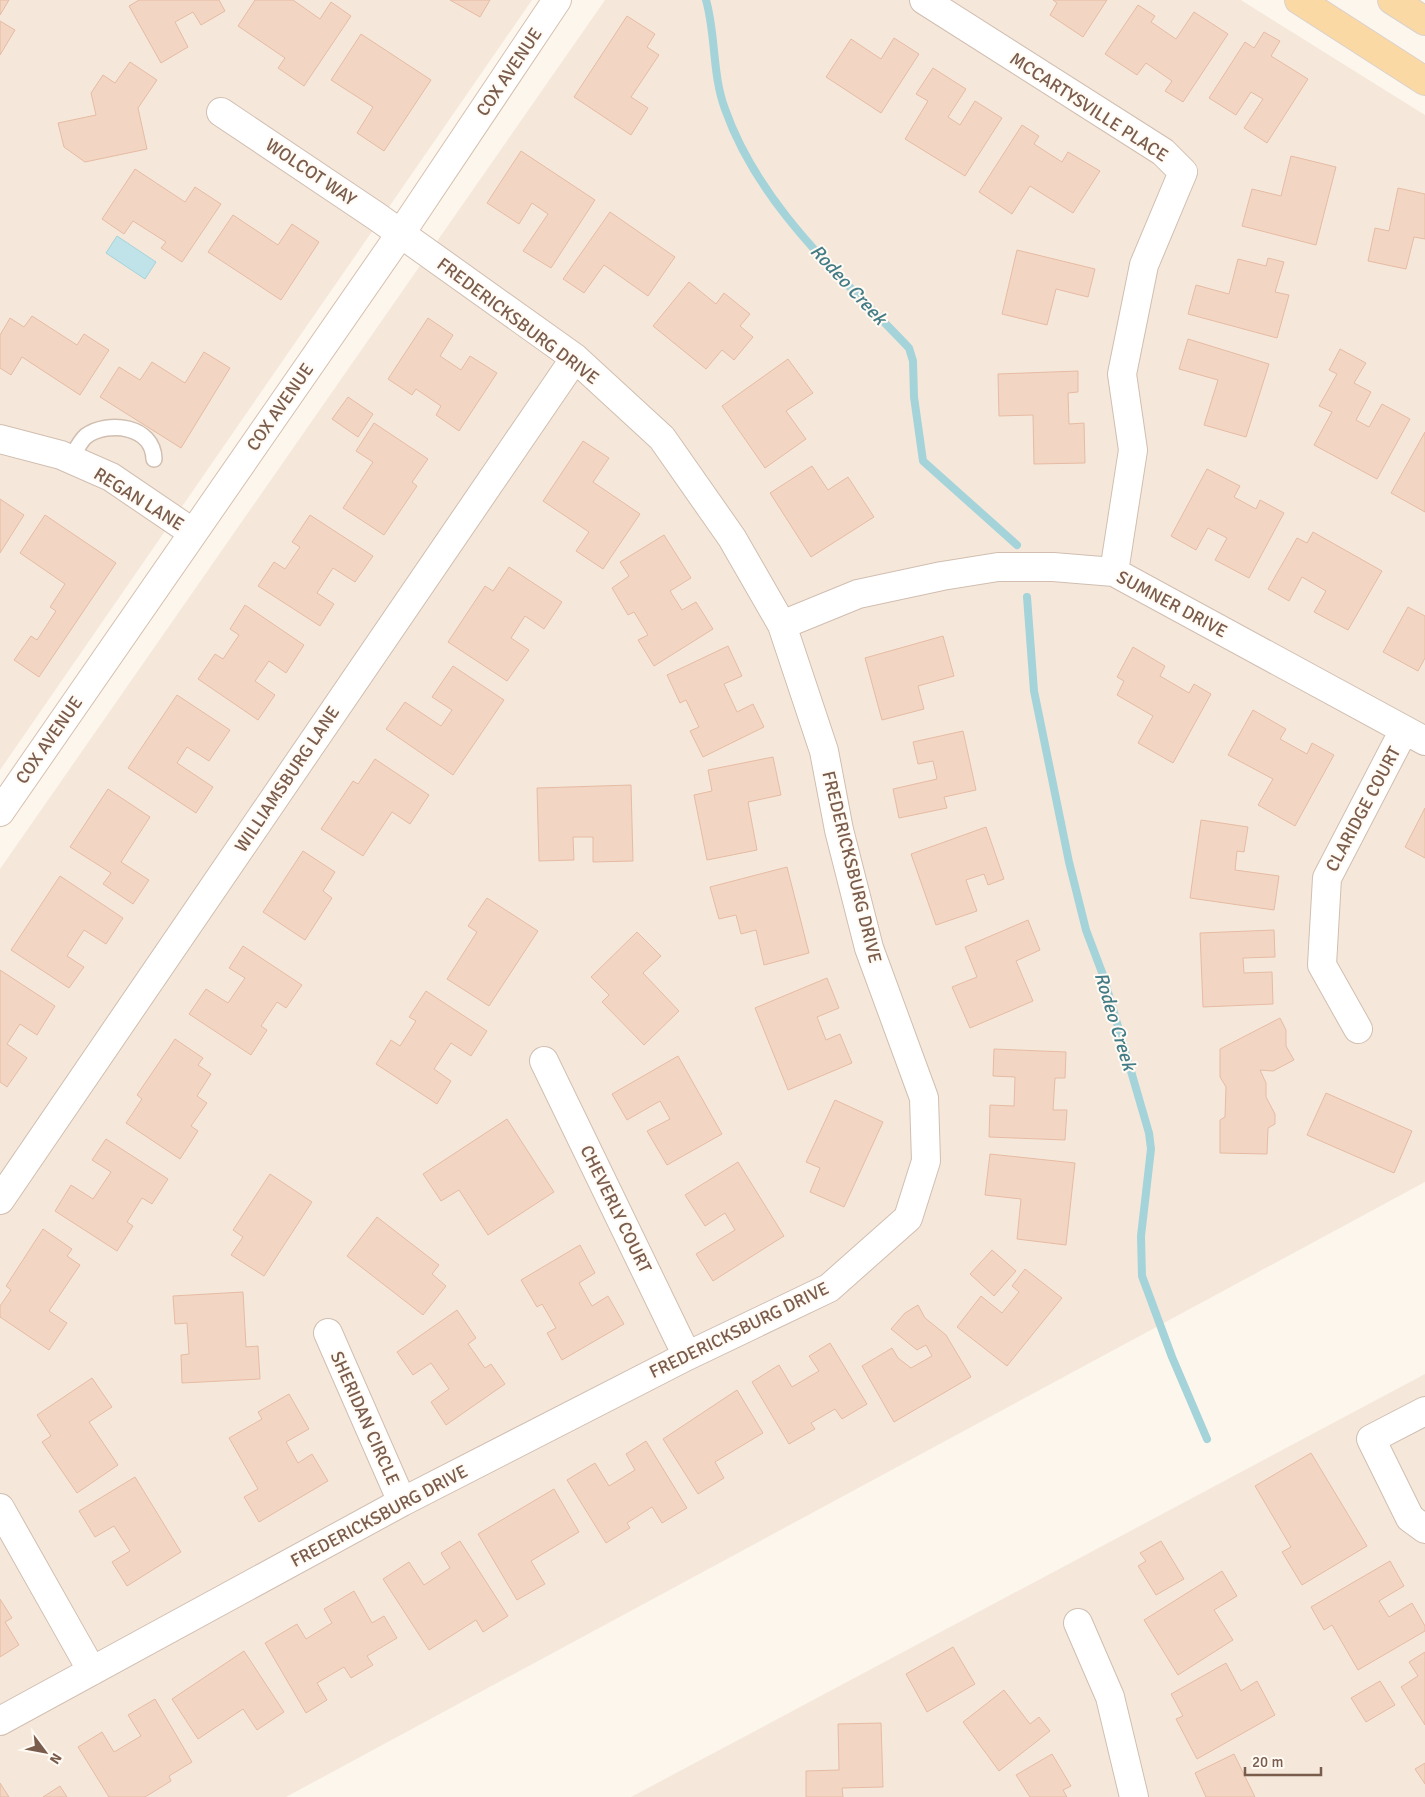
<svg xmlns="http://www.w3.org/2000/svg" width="1425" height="1797" viewBox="0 0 1425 1797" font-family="Signika,sans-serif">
<rect width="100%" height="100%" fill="#fdf6ec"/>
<path fill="#f5e8da" d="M 0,0 L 532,0 L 0,770 Z
M 605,0 L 1241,0 L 1425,115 L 1425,1182 L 286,1797 L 0,1797 L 0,869 Z
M 1425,1374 L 1425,1797 L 631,1797 Z"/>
<path fill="#bfe3e8" stroke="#a5d3da" d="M 117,236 L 156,262 L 145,279 L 106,253 Z"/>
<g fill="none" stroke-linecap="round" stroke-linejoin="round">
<path stroke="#a5d3da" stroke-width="8" d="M 706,0 C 716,35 712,74 725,109 C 759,206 840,275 909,348 L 913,361 L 914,397 L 923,461 L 1017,545
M 1027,597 L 1034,691 L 1069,862 L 1086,930 L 1103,975 L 1149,1133 L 1151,1149 L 1141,1236 L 1142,1276 L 1172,1357 L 1207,1439"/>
</g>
<path fill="#f3d5c3" stroke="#e6bba3" d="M 0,0 L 9,0 L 0,15 Z
M 139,0 L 219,0 L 225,11 L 201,25 L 193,12 L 175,22 L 188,47 L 161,63 L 129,6 Z
M 255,0 L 293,0 L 320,19 L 331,2 L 351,16 L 304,86 L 278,68 L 285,58 L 238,26 Z
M 450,0 L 490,0 L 480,17 Z
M 1053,0 L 1107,0 L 1083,37 L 1050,15 L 1057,3 Z
M 1138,5 L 1155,16 L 1151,22 L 1176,39 L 1194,12 L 1228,34 L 1183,102 L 1165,91 L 1172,81 L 1146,63 L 1137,75 L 1105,54 Z
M 627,16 L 655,34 L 647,47 L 659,55 L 631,97 L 648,108 L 631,135 L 574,97 Z
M 0,21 L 15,30 L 0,55 Z
M 1264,32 L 1280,41 L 1271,56 L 1308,79 L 1267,143 L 1244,128 L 1263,99 L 1251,92 L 1236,115 L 1209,98 L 1245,42 L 1254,48 Z
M 361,34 L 431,80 L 384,151 L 357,133 L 373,107 L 331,80 Z
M 894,38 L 919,54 L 881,113 L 826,77 L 851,39 L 881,59 Z
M 130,62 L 157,80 L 138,108 L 147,149 L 85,162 L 64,147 L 58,123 L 96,115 L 91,93 L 103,75 L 115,83 Z
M 933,68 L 966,89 L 948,117 L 960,125 L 975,101 L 1002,118 L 965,176 L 905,139 L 928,101 L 916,94 Z
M 1022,125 L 1039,136 L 1034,144 L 1062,162 L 1068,152 L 1100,171 L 1073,213 L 1030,186 L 1012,214 L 979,192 Z
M 521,151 L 595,200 L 551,268 L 523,251 L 548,214 L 532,203 L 519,224 L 487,203 Z
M 1291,156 L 1336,167 L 1316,245 L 1242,226 L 1252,189 L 1281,196 Z
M 135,169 L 185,202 L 195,187 L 221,204 L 182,262 L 161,248 L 166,242 L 133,221 L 124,234 L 102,219 Z
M 1398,188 L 1425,194 L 1425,239 L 1414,237 L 1406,269 L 1368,261 L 1375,228 L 1389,231 Z
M 610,212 L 675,257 L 648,296 L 604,265 L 584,293 L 563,279 Z
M 233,215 L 278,245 L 292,224 L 319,242 L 281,300 L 208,252 Z
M 1017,250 L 1095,269 L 1088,297 L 1056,289 L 1047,325 L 1002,314 Z
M 1268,258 L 1284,262 L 1275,292 L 1289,295 L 1277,338 L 1188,314 L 1196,285 L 1229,294 L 1238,259 L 1266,266 Z
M 689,282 L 716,304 L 724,293 L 750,314 L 740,326 L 753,337 L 734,360 L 722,350 L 706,369 L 653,326 Z
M 32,316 L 77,345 L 84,334 L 109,350 L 80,395 L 22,357 L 11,375 L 0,368 L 0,335 L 10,318 L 24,327 Z
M 428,318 L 453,335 L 440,356 L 461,370 L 470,356 L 497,373 L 459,431 L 436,415 L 441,406 L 416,389 L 412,395 L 388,379 Z
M 1188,339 L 1269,364 L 1246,437 L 1204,425 L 1218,380 L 1179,369 Z
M 1340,349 L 1366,363 L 1354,383 L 1371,392 L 1356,420 L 1369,427 L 1382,404 L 1410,419 L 1377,479 L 1314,445 L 1332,412 L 1319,406 L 1337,374 L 1329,370 Z
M 204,352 L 230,368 L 181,448 L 100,397 L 119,367 L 140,380 L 152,362 L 185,383 Z
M 788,359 L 813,393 L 786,411 L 806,439 L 765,468 L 722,406 Z
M 1078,371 L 1078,392 L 1068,393 L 1069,424 L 1084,423 L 1085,463 L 1034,464 L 1033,415 L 999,416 L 998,374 Z
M 348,397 L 373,414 L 358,437 L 332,419 Z
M 374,423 L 428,459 L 412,482 L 417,486 L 384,535 L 343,508 L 373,462 L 356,451 Z
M 1425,432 L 1425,512 L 1391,493 Z
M 583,441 L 609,458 L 593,482 L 640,514 L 603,569 L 576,551 L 589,532 L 543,501 Z
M 812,466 L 828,490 L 848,477 L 874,517 L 811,557 L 770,493 Z
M 1207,469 L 1240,486 L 1234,497 L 1256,509 L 1260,500 L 1284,513 L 1249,578 L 1215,560 L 1227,538 L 1208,528 L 1196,550 L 1171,536 Z
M 0,499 L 24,515 L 0,553 Z
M 45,515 L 116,563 L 39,677 L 14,660 L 31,636 L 37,640 L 56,611 L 50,607 L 65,584 L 20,553 Z
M 310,515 L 373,556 L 355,582 L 333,568 L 317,593 L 334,604 L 320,626 L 258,586 L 274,562 L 285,569 L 300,547 L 292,542 Z
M 1313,532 L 1382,571 L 1348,630 L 1314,612 L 1326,591 L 1302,577 L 1289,601 L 1268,589 L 1297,538 L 1307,543 Z
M 664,535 L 691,578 L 670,591 L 682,610 L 696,602 L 713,629 L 654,666 L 638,640 L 648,635 L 634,612 L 628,615 L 612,588 L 629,576 L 620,562 Z
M 509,567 L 562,602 L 544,629 L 525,616 L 511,638 L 529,650 L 507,681 L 448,642 L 485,586 L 493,591 Z
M 245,605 L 304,645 L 286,673 L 269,661 L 255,681 L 275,695 L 258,720 L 198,679 L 215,654 L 223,659 L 239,635 L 230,629 Z
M 1408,607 L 1425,616 L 1425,658 L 1418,671 L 1383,652 Z
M 943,636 L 954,676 L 918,686 L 924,709 L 882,720 L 865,658 Z
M 728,646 L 742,676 L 724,684 L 737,712 L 753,704 L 764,727 L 703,757 L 690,731 L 699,727 L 686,700 L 680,703 L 667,675 Z
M 1133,647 L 1165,666 L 1160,676 L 1189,693 L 1194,684 L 1211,694 L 1173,763 L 1138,743 L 1153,716 L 1117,695 L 1124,681 L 1117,677 Z
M 453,666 L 504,700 L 453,775 L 386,729 L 405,702 L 441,726 L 452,710 L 432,697 Z
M 177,695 L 230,730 L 209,761 L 187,747 L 177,763 L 213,787 L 196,813 L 128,768 Z
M 1253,710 L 1286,729 L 1280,739 L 1307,754 L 1312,743 L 1334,755 L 1295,826 L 1258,805 L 1273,779 L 1228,755 Z
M 963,731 L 976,790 L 944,797 L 947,808 L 899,818 L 893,789 L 937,779 L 933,761 L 918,764 L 913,742 Z
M 773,757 L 781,795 L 748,802 L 757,850 L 707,860 L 694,795 L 712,791 L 708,770 Z
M 375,759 L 429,795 L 410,824 L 392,812 L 363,856 L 321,829 L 353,781 L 358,784 Z
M 631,785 L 633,861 L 593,862 L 593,837 L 573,837 L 574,860 L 539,861 L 537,788 Z
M 108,789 L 150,817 L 121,862 L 149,880 L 133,904 L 103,884 L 111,873 L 70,847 Z
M 1425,808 L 1425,858 L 1405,847 Z
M 1201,820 L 1248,827 L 1244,852 L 1237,851 L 1235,870 L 1279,876 L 1274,910 L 1190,898 Z
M 986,827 L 1004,879 L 988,885 L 984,874 L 966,880 L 977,911 L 936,925 L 911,854 Z
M 303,851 L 335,872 L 323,891 L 332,898 L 305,940 L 263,912 Z
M 787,867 L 809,953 L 764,965 L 756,930 L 741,934 L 736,915 L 719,919 L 710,887 Z
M 60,876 L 123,918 L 106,944 L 84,930 L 67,956 L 84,967 L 69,988 L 11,950 Z
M 487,898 L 538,931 L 489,1006 L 447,979 L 477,932 L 468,926 Z
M 1028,920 L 1040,950 L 1016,961 L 1033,1001 L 970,1028 L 952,987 L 977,977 L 965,947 Z
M 1274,930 L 1275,957 L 1243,958 L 1244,973 L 1272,972 L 1273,1004 L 1203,1007 L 1200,933 Z
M 637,932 L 661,956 L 643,973 L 679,1011 L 644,1045 L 602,1002 L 609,995 L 591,977 Z
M 243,946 L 302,985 L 286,1008 L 277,1002 L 261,1026 L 267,1030 L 251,1055 L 189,1014 L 206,989 L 228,1003 L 245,978 L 229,968 Z
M 0,970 L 55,1006 L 37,1035 L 20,1024 L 7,1044 L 27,1058 L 7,1087 L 0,1082 Z
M 827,978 L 839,1008 L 817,1017 L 826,1040 L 840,1034 L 852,1063 L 788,1090 L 755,1008 Z
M 426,991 L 487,1031 L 471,1056 L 451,1043 L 434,1069 L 451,1081 L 437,1104 L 376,1064 L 391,1040 L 400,1046 L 416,1021 L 409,1017 Z
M 1280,1018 L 1286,1030 L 1286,1046 L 1294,1060 L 1273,1071 L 1260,1070 L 1266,1083 L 1266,1097 L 1275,1114 L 1275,1124 L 1268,1128 L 1267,1154 L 1220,1153 L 1220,1120 L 1225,1117 L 1226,1087 L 1220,1077 L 1220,1049 Z
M 175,1039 L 203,1058 L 198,1065 L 211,1074 L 197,1096 L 207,1103 L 191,1126 L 198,1131 L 180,1159 L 126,1123 L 142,1099 L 137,1095 Z
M 994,1049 L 1066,1052 L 1065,1078 L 1055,1078 L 1053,1110 L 1067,1110 L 1065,1140 L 989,1137 L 990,1105 L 1014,1106 L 1015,1077 L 993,1076 Z
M 678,1056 L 722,1134 L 667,1165 L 647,1131 L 670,1119 L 660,1101 L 627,1120 L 612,1094 Z
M 1326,1093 L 1412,1131 L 1394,1173 L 1307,1135 Z
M 835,1100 L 883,1122 L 844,1207 L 810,1192 L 820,1168 L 806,1162 Z
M 507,1119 L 554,1192 L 488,1235 L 459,1190 L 441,1201 L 423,1174 Z
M 106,1139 L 168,1179 L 152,1204 L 142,1198 L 127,1222 L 133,1226 L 117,1251 L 55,1211 L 71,1185 L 93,1199 L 111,1172 L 92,1160 Z
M 990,1154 L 1075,1163 L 1066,1245 L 1017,1239 L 1021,1199 L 985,1195 Z
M 738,1162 L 784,1236 L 713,1281 L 696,1254 L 735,1230 L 725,1213 L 705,1226 L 685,1195 Z
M 270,1174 L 312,1202 L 264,1276 L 231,1255 L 243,1237 L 233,1230 Z
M 377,1217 L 439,1265 L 432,1274 L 446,1286 L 423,1315 L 347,1256 Z
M 43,1229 L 72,1249 L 67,1256 L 80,1265 L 49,1311 L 67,1323 L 49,1350 L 0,1317 L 0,1306 L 11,1290 L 6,1286 Z
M 580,1245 L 595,1273 L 579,1283 L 592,1306 L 608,1296 L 624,1324 L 562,1360 L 547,1333 L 556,1328 L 542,1304 L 537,1307 L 521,1280 Z
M 992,1250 L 1016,1271 L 994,1296 L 970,1274 Z
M 1025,1269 L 1062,1298 L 1007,1366 L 957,1327 L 981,1296 L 1002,1313 L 1019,1292 L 1012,1286 Z
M 243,1292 L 246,1347 L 258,1346 L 260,1379 L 182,1383 L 181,1355 L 189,1354 L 187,1323 L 175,1324 L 173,1296 Z
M 918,1305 L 925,1318 L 946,1335 L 971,1377 L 894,1422 L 862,1366 L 892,1348 L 898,1358 L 911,1368 L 932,1356 L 926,1345 L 917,1350 L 891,1329 L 905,1313 Z
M 457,1310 L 476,1338 L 468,1344 L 485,1368 L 491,1364 L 505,1384 L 446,1425 L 431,1402 L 449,1389 L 431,1363 L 413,1375 L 397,1352 Z
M 830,1343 L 867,1404 L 842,1419 L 835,1409 L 811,1423 L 815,1429 L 789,1444 L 752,1382 L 779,1365 L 792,1387 L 819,1371 L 809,1356 Z
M 92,1378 L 112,1407 L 89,1422 L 118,1465 L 77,1493 L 42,1442 L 51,1436 L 37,1415 Z
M 737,1390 L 763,1433 L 715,1462 L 724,1478 L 698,1494 L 663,1439 Z
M 289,1394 L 309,1429 L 286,1442 L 298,1463 L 312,1454 L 328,1481 L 259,1522 L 244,1497 L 258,1489 L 229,1438 L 262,1419 L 258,1412 Z
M 646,1441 L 687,1508 L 662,1523 L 652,1507 L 627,1523 L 630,1528 L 606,1543 L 567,1480 L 595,1463 L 609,1486 L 635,1470 L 626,1454 Z
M 1311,1453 L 1367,1546 L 1302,1585 L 1282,1552 L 1291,1547 L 1255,1486 Z
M 135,1477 L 181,1552 L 127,1586 L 112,1562 L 130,1551 L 114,1526 L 95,1537 L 79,1511 Z
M 554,1489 L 579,1532 L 531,1561 L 545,1584 L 517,1600 L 478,1534 Z
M 460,1541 L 508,1616 L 483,1632 L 476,1620 L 429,1650 L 383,1579 L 409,1562 L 424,1585 L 450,1568 L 441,1553 Z
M 1161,1541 L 1184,1579 L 1156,1595 L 1138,1566 L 1146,1561 L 1140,1553 Z
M 1390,1561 L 1404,1586 L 1379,1601 L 1389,1617 L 1412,1603 L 1425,1626 L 1425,1631 L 1358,1670 L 1332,1625 L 1324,1630 L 1311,1607 Z
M 1222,1571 L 1237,1596 L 1214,1610 L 1233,1640 L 1178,1675 L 1144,1620 Z
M 354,1591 L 372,1623 L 384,1616 L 397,1638 L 367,1656 L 373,1665 L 351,1678 L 344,1667 L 317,1683 L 327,1700 L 306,1713 L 265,1643 L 297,1624 L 306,1639 L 332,1623 L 324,1609 Z
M 0,1599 L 12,1618 L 5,1622 L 19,1645 L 0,1657 Z
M 953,1647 L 975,1684 L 927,1712 L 906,1674 Z
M 244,1651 L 284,1712 L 257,1730 L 243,1709 L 198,1739 L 172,1699 Z
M 1425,1652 L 1425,1725 L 1401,1687 L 1418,1676 L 1409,1662 Z
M 1226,1663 L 1241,1691 L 1257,1681 L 1275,1715 L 1197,1759 L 1176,1719 L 1183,1716 L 1171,1694 Z
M 1380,1681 L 1395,1705 L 1366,1722 L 1351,1698 Z
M 1004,1690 L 1030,1724 L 1039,1717 L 1050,1731 L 999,1771 L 963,1722 Z
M 155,1699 L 192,1762 L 169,1776 L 171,1781 L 145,1797 L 109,1797 L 78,1747 L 102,1732 L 114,1752 L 141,1736 L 128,1715 Z
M 881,1723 L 883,1787 L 842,1788 L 843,1797 L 806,1797 L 806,1771 L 839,1770 L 838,1724 Z
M 1052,1754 L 1071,1786 L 1063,1790 L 1067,1797 L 1030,1797 L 1016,1775 Z
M 1234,1754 L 1255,1797 L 1206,1797 L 1195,1773 Z
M 1425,1763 L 1425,1784 L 1415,1769 Z
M 0,1783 L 9,1797 L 0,1797 Z
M 60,1786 L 67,1797 L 43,1797 Z"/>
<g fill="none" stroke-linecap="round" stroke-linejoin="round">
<defs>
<path id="lane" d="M 71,459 C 75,452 80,441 86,436 C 109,420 153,426 154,459"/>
<path id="street" d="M 924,0 L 1163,152 L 1183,172 L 1144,265 L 1122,374 L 1133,450 L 1114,572
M 0,439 L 61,455 L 111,477 L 192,532
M 782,625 L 858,594 L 942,576 L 998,567 L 1053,567 L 1114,572 L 1425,741
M 1358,1029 L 1322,965 L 1327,878 L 1404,730
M 544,1061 L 687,1356
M 0,1200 L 575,358
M 328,1333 L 402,1502
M 1425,1411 L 1371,1439 L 1410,1518 L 1425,1529
M 0,1508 L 92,1671
M 1078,1623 L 1110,1697 L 1134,1797
M 0,1721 L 402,1502 L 687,1356 L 829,1288 L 908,1218 L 926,1161 L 924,1098 L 869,948 L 839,830 L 824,751 L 782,625 L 732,538 L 662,438 L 575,358 L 376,216 L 221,112"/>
<path id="secondary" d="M 0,812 L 401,233 L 557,0"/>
<path id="primary" d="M 1299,0 L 1425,81
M 1392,0 L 1425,21"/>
</defs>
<use href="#lane" stroke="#d1beb0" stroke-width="18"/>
<use href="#street" stroke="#d1beb0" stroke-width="30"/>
<use href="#secondary" stroke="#d6c0b0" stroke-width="30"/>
<use href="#primary" stroke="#dad1cd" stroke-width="30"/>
<use href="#lane" stroke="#fff" stroke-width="15"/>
<use href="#street" stroke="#fff" stroke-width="28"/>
<use href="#secondary" stroke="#fff" stroke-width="28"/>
<use href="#primary" stroke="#fbd9a5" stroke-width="28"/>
</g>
<g text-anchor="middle" stroke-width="4" stroke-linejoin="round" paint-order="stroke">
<g font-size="18" fill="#7a5c4d" stroke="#fffaf3">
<text transform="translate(509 72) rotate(-56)" y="6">COX AVENUE</text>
<text transform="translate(1089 107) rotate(33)" y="6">MCCARTYSVILLE PLACE</text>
<text transform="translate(311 172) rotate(34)" y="6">WOLCOT WAY</text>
<text transform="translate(518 321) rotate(37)" y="6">FREDERICKSBURG DRIVE</text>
<text transform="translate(280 407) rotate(-55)" y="6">COX AVENUE</text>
<text transform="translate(139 499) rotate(32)" y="6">REGAN LANE</text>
<text transform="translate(1172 604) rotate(28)" y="6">SUMNER DRIVE</text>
<text transform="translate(49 740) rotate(-55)" y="6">COX AVENUE</text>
<text transform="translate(287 779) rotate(-56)" y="6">WILLIAMSBURG LANE</text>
<text transform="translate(1363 809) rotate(-62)" y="6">CLARIDGE COURT</text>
<text transform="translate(852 867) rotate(76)" y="6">FREDERICKSBURG DRIVE</text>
<text transform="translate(616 1209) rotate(64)" y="6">CHEVERLY COURT</text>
<text transform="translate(739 1330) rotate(-26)" y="6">FREDERICKSBURG DRIVE</text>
<text transform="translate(365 1418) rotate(66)" y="6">SHERIDAN CIRCLE</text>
<text transform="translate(379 1516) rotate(-28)" y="6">FREDERICKSBURG DRIVE</text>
</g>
<g font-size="19" font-style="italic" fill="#437c86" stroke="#fffaf3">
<text transform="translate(849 284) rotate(47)" y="7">Rodeo Creek</text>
<text transform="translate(1116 1021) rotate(73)" y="7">Rodeo Creek</text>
</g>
</g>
<g transform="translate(45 1752) rotate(122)" stroke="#fffaf3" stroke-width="4" paint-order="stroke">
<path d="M0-4L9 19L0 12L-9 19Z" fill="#7a5c4d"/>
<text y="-8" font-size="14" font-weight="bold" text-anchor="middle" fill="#7a5c4d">N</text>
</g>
<path d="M1245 1767v8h76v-8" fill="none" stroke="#7a5c4d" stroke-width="2.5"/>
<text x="1252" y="1767" font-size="15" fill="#7a5c4d" stroke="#fffaf3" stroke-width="4" paint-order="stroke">20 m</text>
</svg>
